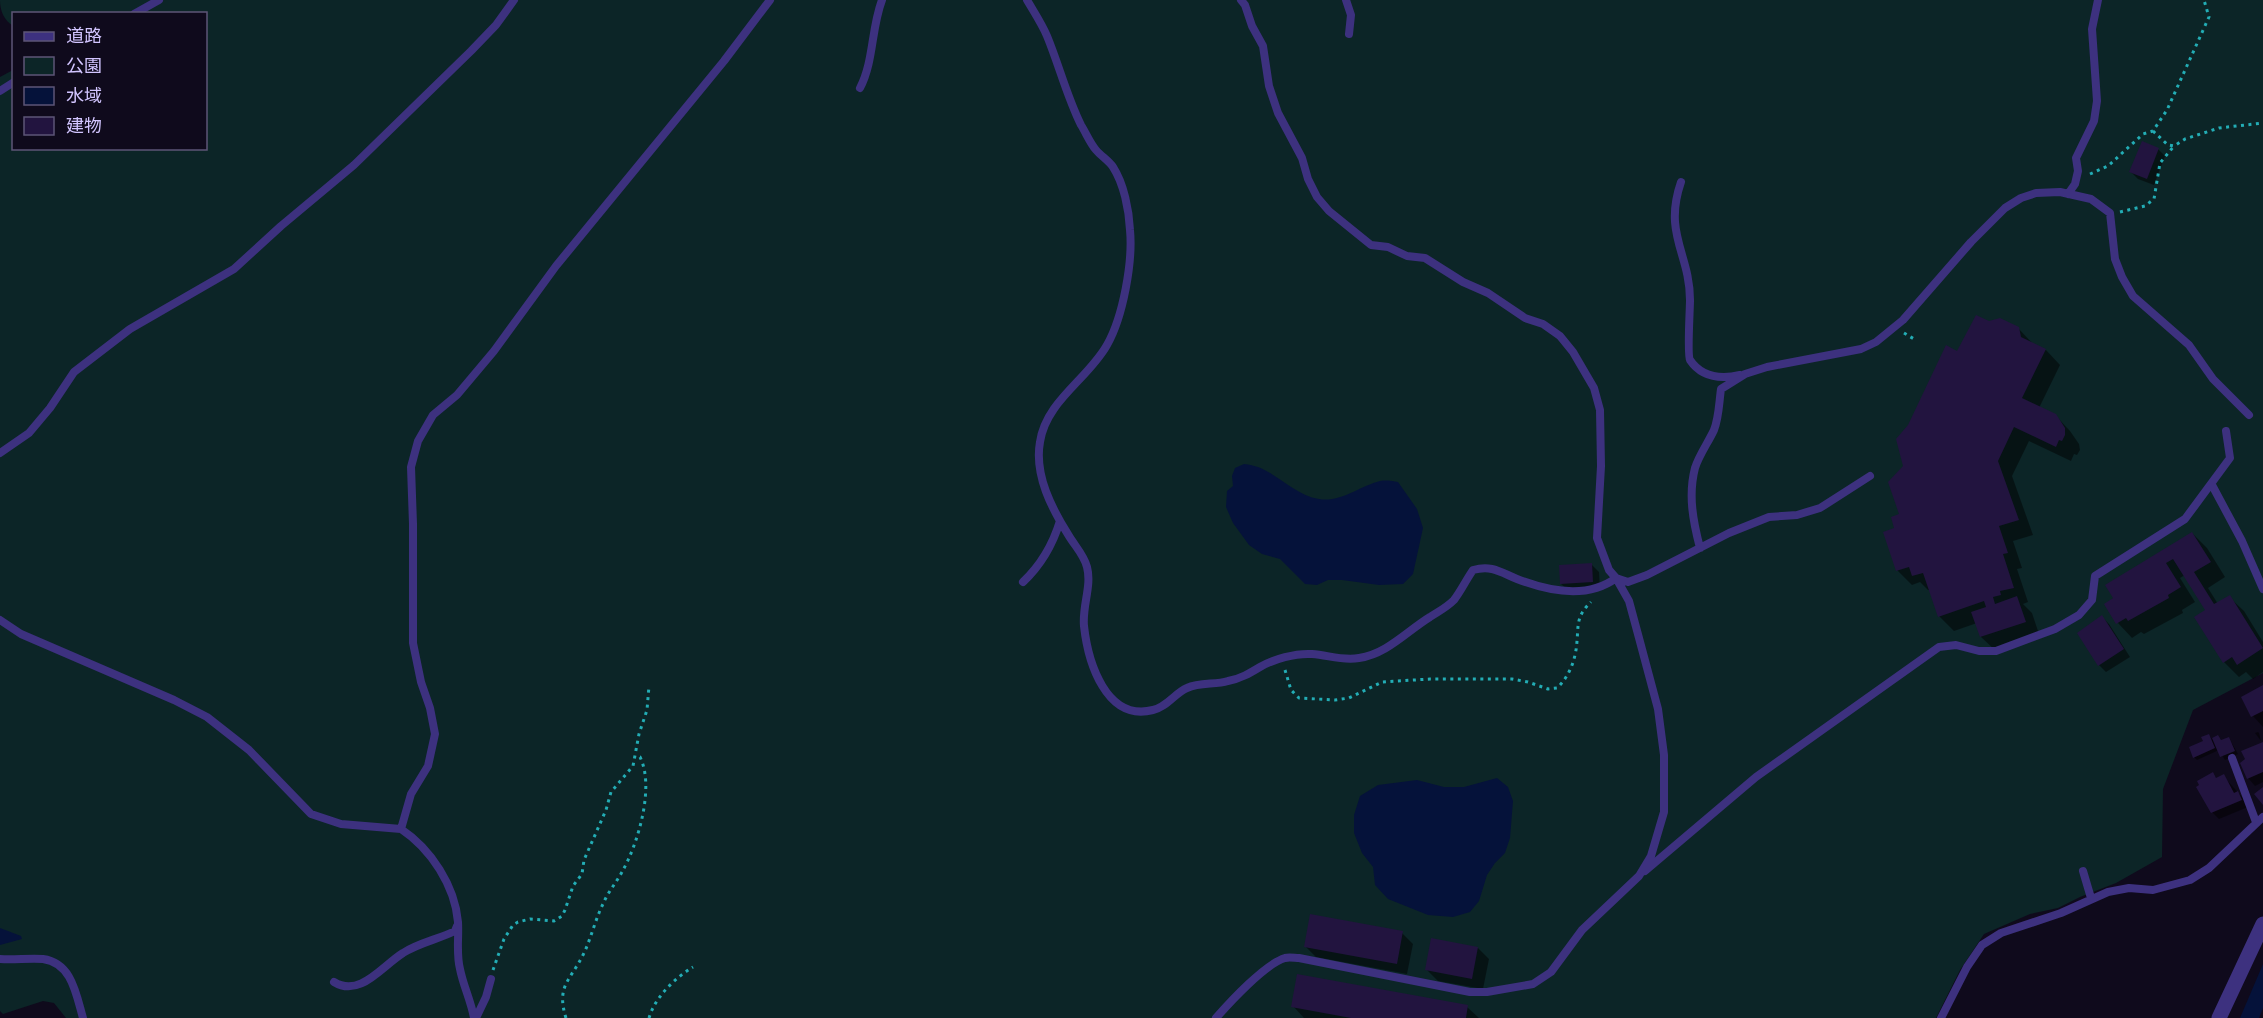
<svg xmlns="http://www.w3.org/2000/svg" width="2263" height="1018" viewBox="0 0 2263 1018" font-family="'Archivo Narrow','Noto Sans JP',sans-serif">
<rect width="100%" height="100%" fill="#0f0a1c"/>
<path fill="#0c2527" d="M 0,0 L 2263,0 L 2263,673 L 2193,710 L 2163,789 L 2162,857 L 2116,883 L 2080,897 L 2058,908 L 2030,914 L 1984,934 L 1960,970 L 1936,1018 L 66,1018 L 54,1003 L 43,1001 L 3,1014 L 0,1011 L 0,77 L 13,70 L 14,148 L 206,148 L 206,14 L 14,14 L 13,26 C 4,20 0,11 0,0 Z"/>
<path fill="#05123a" d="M 1244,464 C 1273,466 1290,494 1319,499 C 1340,503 1360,486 1380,481 C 1386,480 1393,481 1398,482 L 1417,509 L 1423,528 L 1413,574 L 1403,584 L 1379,585 L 1342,580 L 1328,580 L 1317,585 L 1305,584 L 1280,559 L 1262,554 L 1249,545 L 1233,523 L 1226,507 L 1227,491 L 1233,486 L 1232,476 L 1235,468 Z
M 1497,778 L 1508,787 L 1513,801 L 1510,838 L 1505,853 L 1495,863 L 1487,875 L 1479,901 L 1470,912 L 1453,917 L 1428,915 L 1388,899 L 1375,885 L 1373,867 L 1362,853 L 1354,833 L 1354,815 L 1360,796 L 1378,785 L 1417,780 L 1444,787 L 1464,787 Z
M 0,928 L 21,936 L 22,939 L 0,945 Z
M 2263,964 L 2263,1008 L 2259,1018 L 2240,1018 Z"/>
<path fill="#0007" d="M 2158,149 L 2165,156 L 2154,185 L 2138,179 L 2131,172 Z
M 1989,322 L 2018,328 L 2033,344 L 2046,350 L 2060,365 L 2039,408 L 2055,415 L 2070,431 L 2079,444 L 2080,450 L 2077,455 L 2074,454 L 2071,461 L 2029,441 L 2012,476 L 2033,535 L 2013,541 L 2022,568 L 2017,569 L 2028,602 L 2023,604 L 2032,613 L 2040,637 L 1996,651 L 1981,637 L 1977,623 L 1954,631 L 1939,616 L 1930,590 L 1928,590 L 1920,582 L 1912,585 L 1897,570 L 1896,528 L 1901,515 L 1910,426 L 1958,354 Z
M 2192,533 L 2207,548 L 2225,577 L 2208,588 L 2218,604 L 2229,597 L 2244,611 L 2263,642 L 2263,672 L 2253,679 L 2246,672 L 2239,677 L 2224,662 L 2207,611 L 2185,575 L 2180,578 L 2195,602 L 2182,610 L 2183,613 L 2144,634 L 2141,632 L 2132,638 L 2118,623 L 2106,604 Z
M 1592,565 L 1599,572 L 1600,589 L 1569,591 L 1561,584 Z
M 2102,617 L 2109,624 L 2130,657 L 2106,672 L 2099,665 Z
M 2263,687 L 2263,727 L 2253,716 Z
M 2258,732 L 2259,733 L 2261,741 L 2255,733 Z
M 2208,735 L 2212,739 L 2218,737 L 2221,740 L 2229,738 L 2238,754 L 2225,760 L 2219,750 L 2197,760 L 2194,757 Z
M 2263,744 L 2263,782 L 2255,786 L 2248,778 L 2242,764 Z
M 2212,774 L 2217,779 L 2223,776 L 2245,800 L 2248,807 L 2219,819 L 2212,812 Z
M 1402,933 L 1413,944 L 1407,974 L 1316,957 L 1305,946 Z
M 1478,948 L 1489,959 L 1483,989 L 1438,981 L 1427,970 Z
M 1293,1006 L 1467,1007 L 1479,1018 L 1304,1018 Z"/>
<path fill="#22143f" d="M 2142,141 L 2159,148 L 2147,179 L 2129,172 Z
M 1976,315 L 1989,321 L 2000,318 L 2019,327 L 2021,337 L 2046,349 L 2022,398 L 2056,414 L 2065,428 L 2065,435 L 2062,441 L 2059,440 L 2056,447 L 2014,427 L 1998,461 L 2019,520 L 1999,526 L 2008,553 L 2003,554 L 2014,588 L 2000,591 L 2001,595 L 1993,597 L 1995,604 L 2017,596 L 2026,622 L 1980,637 L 1971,612 L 1986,607 L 1984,601 L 1938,617 L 1923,573 L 1912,576 L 1909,567 L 1896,571 L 1883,532 L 1894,528 L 1891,517 L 1899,514 L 1888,482 L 1903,466 L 1896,439 L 1908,425 L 1946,345 L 1957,351 Z
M 2192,532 L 2211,562 L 2194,572 L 2214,604 L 2230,595 L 2263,648 L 2237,665 L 2232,657 L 2223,663 L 2194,617 L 2205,610 L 2173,559 L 2166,563 L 2181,587 L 2168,595 L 2169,598 L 2128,621 L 2126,618 L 2116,624 L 2104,604 L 2113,598 L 2105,585 Z
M 1592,563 L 1593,582 L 1560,584 L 1559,565 Z
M 2102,615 L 2124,649 L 2098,666 L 2077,633 Z
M 2263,685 L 2263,711 L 2251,717 L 2241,697 Z
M 2209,734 L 2215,748 L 2193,758 L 2189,747 L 2203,741 L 2201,737 Z
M 2218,735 L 2221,740 L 2229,737 L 2235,751 L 2220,757 L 2212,738 Z
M 2263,742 L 2263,772 L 2247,779 L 2240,763 L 2245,759 L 2241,751 Z
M 2213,772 L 2216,778 L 2224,774 L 2234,793 L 2238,791 L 2242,800 L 2211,813 L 2196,787 L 2199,785 L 2197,781 Z
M 2263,787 L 2263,805 L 2254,794 Z
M 1310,914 L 1403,931 L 1397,964 L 1304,947 Z
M 1431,938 L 1478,947 L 1472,979 L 1425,970 Z
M 1297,974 L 1468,1005 L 1466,1018 L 1351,1018 L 1291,1007 Z"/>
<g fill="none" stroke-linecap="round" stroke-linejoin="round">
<path stroke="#23adb5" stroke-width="3" stroke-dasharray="3 4.5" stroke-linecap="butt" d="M 2153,131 L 2168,145 L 2174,146 L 2185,139 L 2219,128 L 2263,123
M 2090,174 L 2108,166 L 2143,134 L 2153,131 L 2167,110 L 2209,17 L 2204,0
M 2120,212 L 2145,206 L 2154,199 L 2160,163 L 2174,146
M 1904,333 L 1914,339
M 1285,670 L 1291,690 L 1299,698 L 1335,700 L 1349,698 L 1382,682 L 1430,679 L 1512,679 L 1528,682 L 1548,689 L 1557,688 C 1570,676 1576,658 1577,641 C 1578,631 1577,622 1582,613 C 1584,609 1588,605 1591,602
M 493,970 L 504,939 L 513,925 L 518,922 L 530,919 L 554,921 L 562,916 L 565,910 L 573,886 L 582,874 L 584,860 L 606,810 L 611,792 L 633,766 L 639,734 L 647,710 L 649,686
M 566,1018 C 556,986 570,981 583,955 C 591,939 595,920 603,904 C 608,892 616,883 622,872 C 638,844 655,787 640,757 L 636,756
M 649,1018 C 655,997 675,978 693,967"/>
<path stroke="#3d317f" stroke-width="8" d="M 1027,0 C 1034,12 1042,24 1047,36 C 1059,65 1067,97 1081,125 C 1086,133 1090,143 1096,150 C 1101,156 1109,161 1113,167 C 1124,184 1129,210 1130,230 C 1133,262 1123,317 1107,345 C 1088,379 1046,401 1040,442 C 1034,475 1052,509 1069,536 C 1075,546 1084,555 1087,567 C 1092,586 1082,606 1084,626 C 1088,662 1106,722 1153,710 C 1167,707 1175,693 1187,688 C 1200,682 1215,685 1228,681 C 1240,679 1250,673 1260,667 C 1274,659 1295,653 1312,654 C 1328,655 1342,661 1359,658 C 1387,654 1407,631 1430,617 C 1439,611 1446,608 1454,600 C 1461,591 1466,580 1473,570 C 1492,565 1500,572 1517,579 C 1548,591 1588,599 1616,578 L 1629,601 L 1639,638 L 1658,709 L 1664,755 L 1664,812 L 1651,856 L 1639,876 L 1582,930 L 1551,972 L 1533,984 L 1487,992 L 1470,992 L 1299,958 C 1295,958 1289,957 1285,958 C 1265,964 1230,1002 1216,1018
M 1241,0 L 1245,5 L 1252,26 L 1263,46 L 1269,86 L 1278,113 L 1302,158 L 1308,179 L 1317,197 L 1329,211 L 1371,245 L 1388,247 L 1407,256 L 1425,258 L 1463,282 L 1488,293 L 1525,318 L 1543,324 L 1560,336 L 1573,352 L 1594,388 L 1600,410 L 1601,466 L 1597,538 L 1609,570 L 1616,578 L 1628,582 L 1647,575 L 1729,533 L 1769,517 L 1797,515 L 1820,508 L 1870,476
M 1346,0 L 1351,15 L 1349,34
M 134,14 L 159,0
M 860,88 C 874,61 871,29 882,0
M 0,91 L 14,82
M 1681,182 C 1663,234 1690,254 1690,300 C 1690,310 1687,355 1690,360 C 1702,378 1722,379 1740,375
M 2068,194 L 2075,184 L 2078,171 L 2076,158 L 2094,121 L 2097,101 L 2092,29 L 2098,0
M 0,453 L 29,433 L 50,408 L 74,372 L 130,329 L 234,269 L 281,226 L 354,165 L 471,51 L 496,25 L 514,0
M 2212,485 L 2242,541 L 2263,589
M 1700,548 C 1693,521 1688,495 1695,468 C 1699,455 1708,443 1714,430 C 1719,417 1719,403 1721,389 L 1745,374 L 1767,367 L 1861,349 L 1876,342 L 1903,320 L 1971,242 L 2005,208 L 2021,198 L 2036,193 L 2060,192 L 2091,199 L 2110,213 L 2115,259 L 2122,277 L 2133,296 L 2189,345 L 2213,379 L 2249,415
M 1023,582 C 1041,565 1053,544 1060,521
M 0,620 L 21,634 L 174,700 L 207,717 L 249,750 L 311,814 L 341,824 L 401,829
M 2232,758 L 2256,822
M 1645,871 L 1756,777 L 1939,647 L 1956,645 L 1979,651 L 1996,651 L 2055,629 L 2079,615 L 2092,600 L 2095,576 L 2185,519 L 2230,458 L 2226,431
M 2083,871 L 2091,898
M 0,959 C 14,960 29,958 43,959 C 72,963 76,994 83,1018
M 334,982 C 360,998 382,966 403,953 C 418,943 439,939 455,931 L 457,926
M 474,1018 C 471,1001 463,985 460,969 C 456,954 459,937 458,922 C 455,886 431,849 401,829 L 411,794 L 428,766 L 435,734 L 430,708 L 421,682 L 413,643 L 413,524 L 411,467 L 418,441 L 433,415 L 457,395 L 494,351 L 556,266 L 724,61 L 770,0
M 476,1018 L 486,997 L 491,979
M 1941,1018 L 1967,967 L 1982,945 L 2001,933 L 2061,913 L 2108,892 L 2129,888 L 2153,890 L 2190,880 L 2209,868 L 2263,817"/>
<path stroke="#3d317f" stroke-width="15" d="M 2219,1018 L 2263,924"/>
</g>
<rect x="12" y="12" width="195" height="138" fill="#0f0a1c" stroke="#5d5577" stroke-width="1.5"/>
<rect x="24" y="32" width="30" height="9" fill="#3d317f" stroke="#5d5577" stroke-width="1.5"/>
<text x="66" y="42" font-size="18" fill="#d2c5ff">道路</text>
<rect x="24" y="57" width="30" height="18" fill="#0c2527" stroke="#5d5577" stroke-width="1.5"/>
<text x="66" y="72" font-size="18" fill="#d2c5ff">公園</text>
<rect x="24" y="87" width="30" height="18" fill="#05123a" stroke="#5d5577" stroke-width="1.5"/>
<text x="66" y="102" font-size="18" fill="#d2c5ff">水域</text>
<rect x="24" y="117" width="30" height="18" fill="#22143f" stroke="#5d5577" stroke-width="1.5"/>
<text x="66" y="132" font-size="18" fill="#d2c5ff">建物</text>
</svg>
